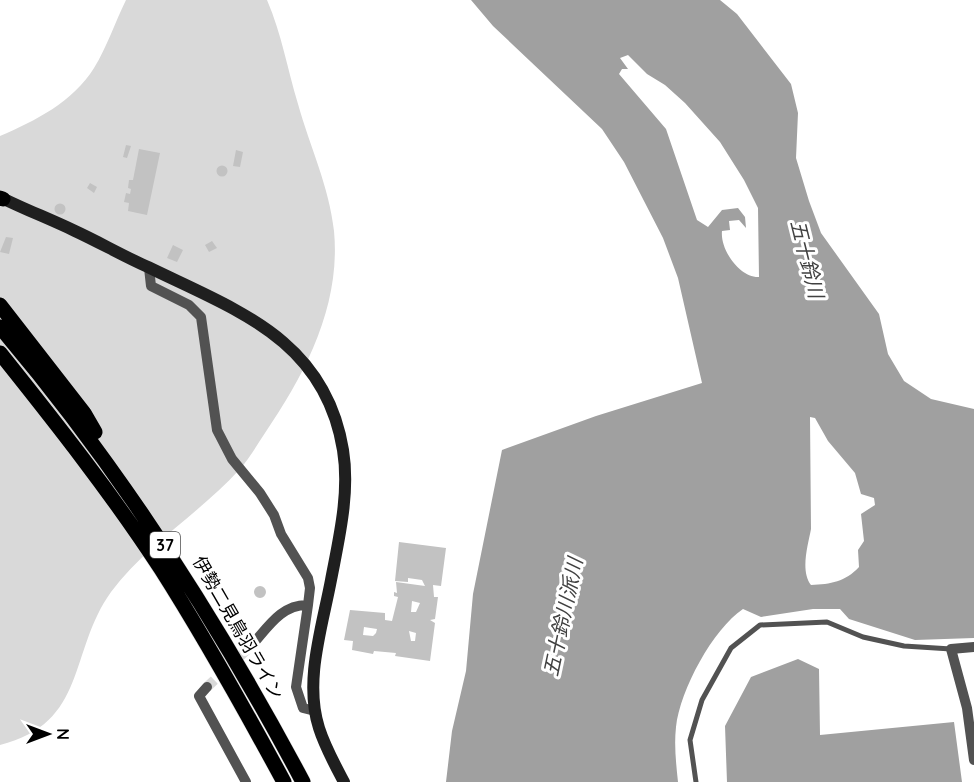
<svg xmlns="http://www.w3.org/2000/svg" width="974" height="782" viewBox="0 0 974 782" font-family="Quicksand,'Noto Sans JP',sans-serif">
<rect width="100%" height="100%" fill="#fff"/>
<path fill="#d9d9d9" d="M 126,0 L 267,0 C 282,35 287,68 298,104 C 310,147 329,186 334,231 C 341,305 306,373 265,433 C 257,445 249,459 239,470 C 200,513 146,545 111,592 C 68,652 88,723 0,745 L 0,136 C 35,121 73,102 94,68 C 107,47 115,22 126,0 Z"/>
<path fill="#a0a0a0" fill-rule="evenodd" d="M 471,0 L 720,0 L 737,14 L 791,84 L 798,113 L 796,158 L 809,201 L 821,233 L 879,314 L 888,354 L 904,381 L 931,399 L 974,409 L 974,638 L 915,640 L 849,619 L 840,609 L 813,609 L 761,617 L 743,609 C 713,629 680,690 676,727 C 674,745 676,763 678,782 L 446,782 L 452,731 L 466,671 L 473,594 L 502,450 L 596,416 L 702,383 L 678,278 L 663,238 L 624,162 L 602,129 L 493,26 ZM 628,55 L 647,74 L 665,85 L 685,103 L 720,142 L 744,180 L 758,208 L 759,277 C 740,278 720,250 722,231 L 730,230 L 729,221 L 739,220 L 746,228 L 745,217 L 738,208 L 722,210 L 708,227 L 697,220 L 666,129 L 619,74 L 622,69 L 628,69 L 620,58 ZM 810,417 L 815,418 L 828,441 L 855,473 L 861,494 L 874,498 L 875,505 L 861,514 L 864,541 L 858,550 L 859,567 C 845,582 831,584 811,585 C 800,571 808,545 811,529 Z
M 798,659 L 819,669 L 820,735 L 954,722 L 962,782 L 727,782 L 725,726 L 751,677 Z"/>
<path fill="#c2c2c2" fill-rule="evenodd" d="M 126,145 L 131,146 L 127,158 L 123,157 Z
M 139,149 L 160,153 L 147,215 L 128,211 L 129,203 L 124,202 L 126,193 L 130,194 L 131,189 L 128,188 L 129,180 L 133,180 Z
M 236,150 L 243,152 L 240,167 L 233,166 Z
M216.5 171a5.5 5.5 0 1 1 11 0a5.5 5.5 0 1 1-11 0Z
M 90,183 L 97,187 L 94,193 L 87,188 Z
M54.5 209a5.5 5.5 0 1 1 11 0a5.5 5.5 0 1 1-11 0Z
M 6,237 L 13,238 L 9,254 L 0,252 Z
M 212,241 L 217,248 L 209,252 L 205,245 Z
M 173,245 L 183,250 L 177,262 L 167,258 Z
M 399,542 L 446,548 L 441,586 L 433,585 L 434,597 L 438,597 L 435,619 L 430,620 L 435,623 L 430,661 L 395,656 L 396,653 L 374,651 L 373,654 L 352,650 L 353,641 L 344,640 L 350,610 L 385,613 L 385,620 L 392,621 L 398,597 L 394,596 L 394,592 L 397,593 L 396,582 L 425,586 L 422,580 L 408,578 L 408,582 L 395,581 ZM 412,601 L 420,603 L 416,612 L 411,612 ZM 364,627 L 377,629 L 376,633 L 373,636 L 363,635 ZM 409,631 L 416,633 L 415,641 L 411,641 Z
M254 592a6 6 0 1 1 12 0a6 6 0 1 1-12 0Z"/>
<g fill="none" stroke-linecap="round" stroke-linejoin="round">
<path stroke="#d9d9d9" stroke-width="10" stroke-dasharray="10 5" stroke-linecap="butt" d="M 207,687 L 252,645"/>
<defs>
<path id="primary" d="M 0,198 L 3,199
M 0,305 L 84,413 L 95,432
M 0,327 C 119,467 217,620 303,782
M 0,353 C 56,423 112,494 161,569 C 205,638 245,710 284,782"/>
</defs>
<use href="#primary" stroke="#dbdbdb" stroke-width="16"/>
<path stroke="#525252" stroke-width="5" d="M 696,782 L 690,740 L 702,700 L 731,648 L 760,625 L 827,622 L 863,637 L 904,646 L 951,649"/>
<path stroke="#525252" stroke-width="10" d="M 149,268 L 151,286 L 189,305 L 201,317 L 217,430 L 232,459 L 260,493 L 274,515 L 281,534 L 308,578 L 310,588 L 308,605 C 282,604 268,627 252,645
M 308,605 L 296,687 L 303,708 L 315,711
M 974,647 L 951,649 L 967,708 L 974,760
M 207,687 L 199,696 L 246,782"/>
<path stroke="#1f1f1f" stroke-width="12" d="M 0,197 C 24,209 50,219 75,231 C 99,242 123,256 148,267 C 236,310 325,339 343,450 C 350,493 339,538 331,580 C 322,628 304,681 319,728 C 325,747 335,765 344,782"/>
<use href="#primary" stroke="#000" stroke-width="15"/>
</g>
<g text-anchor="middle" stroke-width="6" stroke-linejoin="round" paint-order="stroke">
<rect fill="#fff" stroke="#4c4c4c" stroke-width="1.5" x="150" y="532" width="30" height="26" rx="4.5"/>
<g font-size="16" font-weight="bold" fill="#000">
<text x="165" y="551">37</text>
</g>
<g font-size="18" fill="#000" stroke="#fff">
<text transform="translate(238 628) rotate(60)" y="6">伊勢二見鳥羽ライン</text>
</g>
<g font-size="20" font-style="italic" fill="#414141" stroke="#fff">
<text transform="translate(807 259) rotate(76)" y="7">五十鈴川</text>
<text transform="translate(563 617) rotate(-78)" y="7">五十鈴川派川</text>
</g>
</g>
<g transform="translate(48 734) rotate(90)" stroke="#ffffff" stroke-width="4.5" paint-order="stroke">
<path d="M0-4.5L10 22L0 15L-10 22Z" fill="#000000"/>
<text y="-9" font-size="16" font-weight="bold" text-anchor="middle" fill="#000000">N</text>
</g>
</svg>
